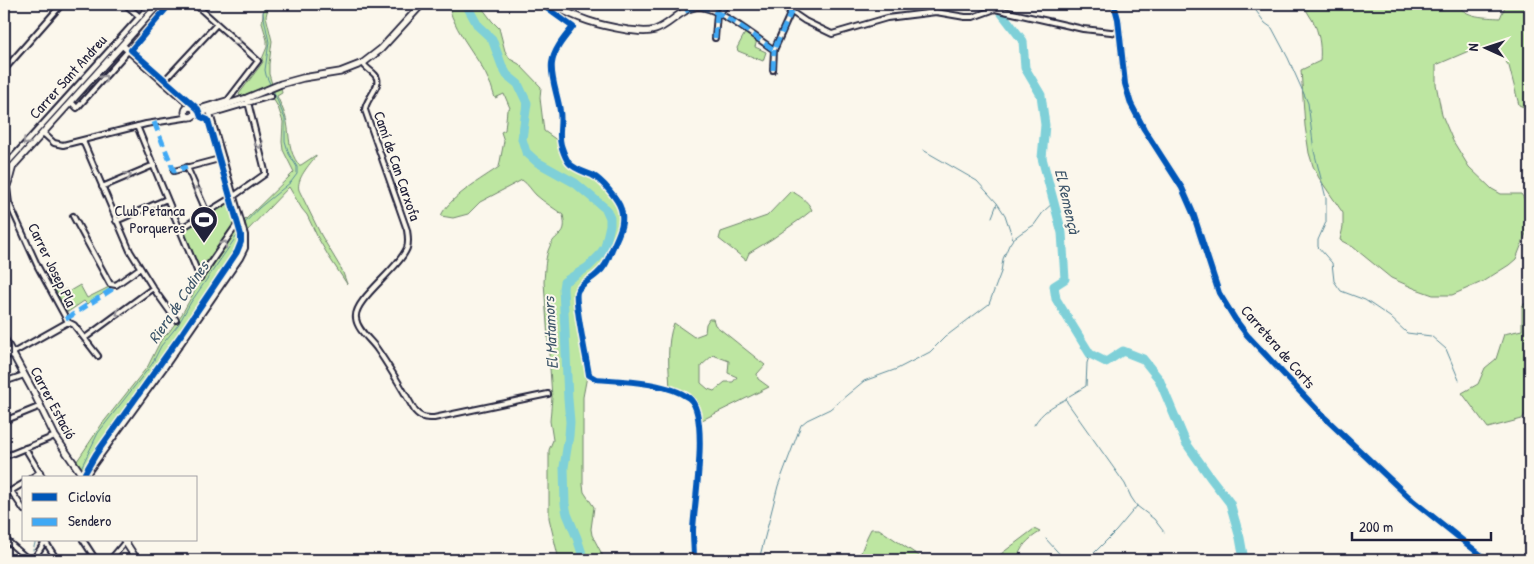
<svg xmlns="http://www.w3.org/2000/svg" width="1534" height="564" viewBox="0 0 1534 564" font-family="'Patrick Hand',sans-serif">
<rect width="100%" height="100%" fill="#fbf7ec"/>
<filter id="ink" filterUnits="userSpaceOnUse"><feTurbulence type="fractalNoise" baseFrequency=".02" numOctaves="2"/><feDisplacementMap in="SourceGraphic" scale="10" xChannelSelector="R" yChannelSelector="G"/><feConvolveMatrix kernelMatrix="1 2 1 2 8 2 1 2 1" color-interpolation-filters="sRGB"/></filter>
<g filter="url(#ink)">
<path fill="#bde6a1" stroke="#70846e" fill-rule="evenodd" d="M 264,4 L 269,4 L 266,16 L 272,41 L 269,64 L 269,74 L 272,84 L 240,97 L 239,94 L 263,62 L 262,59 L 267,47 L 267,40 L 262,23 Z
M 448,4 L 481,4 L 483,9 L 492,21 L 499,28 L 505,51 L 510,59 L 519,64 L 541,87 L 540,98 L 544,131 L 561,143 L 565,157 L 570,165 L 593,176 L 616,199 L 621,209 L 622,221 L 621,230 L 606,265 L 597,275 L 580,288 L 577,292 L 577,298 L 589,375 L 587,376 L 583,397 L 583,485 L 584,492 L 594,507 L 591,529 L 592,535 L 605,560 L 559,560 L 549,518 L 549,450 L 553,440 L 550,421 L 552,397 L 544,282 C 545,270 545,256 550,246 C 557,231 568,237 563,215 C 554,208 545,203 536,195 C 531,190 528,184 522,180 L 480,202 L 468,214 L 453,218 L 441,216 C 447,199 483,178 499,167 L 504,141 L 501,132 L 505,130 L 507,110 L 510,108 L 504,94 L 495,98 C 487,63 456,39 448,4 Z
M 1304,4 L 1457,4 C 1466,18 1485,17 1500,18 L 1506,4 L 1530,4 L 1530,110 L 1519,105 L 1509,66 L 1497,50 L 1471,50 L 1436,65 L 1436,84 L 1442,115 L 1453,141 L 1469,167 L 1492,189 L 1501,194 L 1521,194 L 1530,207 L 1530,223 L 1516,259 L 1509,265 L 1482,282 L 1452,295 L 1433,295 L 1416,289 L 1391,278 L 1353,247 L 1340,240 L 1343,227 L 1343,213 L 1319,178 L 1313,166 L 1309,153 L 1305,126 L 1301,70 L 1320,61 C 1321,49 1320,37 1315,25 C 1312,18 1306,12 1304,4 Z
M 745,33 L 747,33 L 757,40 L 755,47 L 766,52 L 763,61 L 738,51 L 737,48 Z
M 281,88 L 282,93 L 277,96 C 281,105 285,113 287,122 C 290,138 288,151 299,165 L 301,165 L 316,155 L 316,156 C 309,165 296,179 299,190 L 321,235 L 342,270 L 347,284 L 329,257 L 318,238 L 307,215 L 302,209 L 289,187 L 247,231 L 244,221 L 294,172 L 283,150 L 282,142 L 283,122 L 278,107 L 269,92 Z
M 791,191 C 800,196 807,200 812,210 L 802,218 L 772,239 L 749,253 L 746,260 L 719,239 L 721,232 L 767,216 Z
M 228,202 L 230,202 L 235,222 L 201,269 L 199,269 L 184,232 L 184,230 Z
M 237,228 L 240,238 L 243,237 L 242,245 L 240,253 L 233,264 L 180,341 L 85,472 L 77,461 L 102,424 L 148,366 L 161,340 L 169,332 L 182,314 L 199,283 Z
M 52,276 L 61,292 L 66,289 L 68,292 L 80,285 L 87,298 L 109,287 L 110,289 L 87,304 L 84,301 L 68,312 L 48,278 Z
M 1527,302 L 1530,313 L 1530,407 L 1522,419 L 1488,428 L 1462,393 L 1478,384 L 1485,368 L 1496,359 L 1504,334 L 1522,330 L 1522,306 Z
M 709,319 L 713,319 L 715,325 L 765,365 L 757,374 L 758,379 L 769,387 L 698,422 C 695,403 689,395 670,389 C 669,368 666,343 674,323 L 694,337 L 705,333 L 706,324 ZM 713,355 L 729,361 L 728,373 L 737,377 L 733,382 L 725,382 L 714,391 L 708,389 L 701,383 L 701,366 Z
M 871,529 L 879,529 L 925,560 L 858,560 L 867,537 Z
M 1034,529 L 1040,532 C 1028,539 1020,547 1017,560 L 993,560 Z"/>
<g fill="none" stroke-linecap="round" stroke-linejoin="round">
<path stroke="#5a8a99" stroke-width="1" d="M 266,4 L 263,13 L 264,18 L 269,42 L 265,70 L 266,75 L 270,84
M 1251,4 L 1265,23 L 1272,28 L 1288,58 L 1308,103 L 1314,151 L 1326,198 L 1326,222 L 1318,240 L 1318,247 L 1332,263 L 1334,281 L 1341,291 L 1365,300 L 1390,317 L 1407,333 L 1431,336 L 1446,349 L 1459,380
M 923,150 L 977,181 L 997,203 L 1005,215 L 1013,239
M 992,217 L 997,204
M 244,224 L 259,208 L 291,182 L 297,174 L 297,167 L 289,154 L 285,141 L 285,119 L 273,90
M 1090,354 L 1087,363 L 1086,386 L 1066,398 L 1067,402 L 1125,484 L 1131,497 L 1137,506 L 1154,519 L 1164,532
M 1034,425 C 1042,412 1052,406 1066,399
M 81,468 L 98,433 L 152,364 L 161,346 L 178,325 L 191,302 L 241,230
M 1046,539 L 1065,560
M 33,550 L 36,540
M 759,560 L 778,486 L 801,425 L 807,420 L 830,409 L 864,381 L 897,369 L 930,352 L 945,337 L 989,304 L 1001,272 L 1003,259 L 1009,245 L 1013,239 L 1021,233 L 1034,225 L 1044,211 L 1054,202
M 1087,560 L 1116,531 L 1137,506"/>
<path stroke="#7fd0d8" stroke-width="9" d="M 466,4 L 478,26 L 492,39 L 502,66 L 507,75 L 518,84 L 527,103 L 522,139 L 526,152 L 537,162 L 575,183 L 606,209 L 610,218 L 610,225 L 605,247 L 599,256 L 588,267 L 564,282 L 563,288 L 568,399 L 570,422 L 569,436 L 564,467 L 565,504 L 567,514 L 577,538 L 584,560
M 997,4 L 997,7 L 1023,41 L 1025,68 L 1041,95 L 1045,125 L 1042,158 L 1062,233 L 1065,279 L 1054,286 L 1056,299 L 1090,354 L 1106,362 L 1123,351 L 1143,359 L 1159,379 L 1186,443 L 1210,477 L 1230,503 L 1240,538 L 1244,560"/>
<defs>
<path id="street" d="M 125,4 L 140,17
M 780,4 L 805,21 L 832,34 L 887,18 L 936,12 L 965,17 L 973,17 L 995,9 L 1083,29 L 1120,33
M 1114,4 L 1118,19 L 1125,84 L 1131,104 L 1144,129 L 1182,188 L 1193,213 L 1219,293 L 1235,319 L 1247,335 L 1325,418 L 1412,500 L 1487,560
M 685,11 C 689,9 695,7 700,7 C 720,9 757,38 774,50 L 791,12
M 715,38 L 717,14 L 720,12 L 727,4
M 363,63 C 366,69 371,70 375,75 C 384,85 365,99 365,110 L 407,230 C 408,236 409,242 407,248 C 399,269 353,300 356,318 C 357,330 371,340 377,349 C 391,369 403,390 415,411 C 421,418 425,418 434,418 L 548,394
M 4,70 L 62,4
M 773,70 L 774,50
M 163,82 L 217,24
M 71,102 L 77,108 L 170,4
M 194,109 L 198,109 L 228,100 L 258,61 L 195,4
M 210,114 L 271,96
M 137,126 L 200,278 L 240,220
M 43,133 L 54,143 L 63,145 L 146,124 L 191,117
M 83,141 L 130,251 L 153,288 L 176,320
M 4,167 L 151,4
M 187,167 L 207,213
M 174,171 L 223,158
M 102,187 L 154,165
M 7,188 L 9,203 L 38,267 L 68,322 L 74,325 L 98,356
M 73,216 L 110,284 L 116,285 L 140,268
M 116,221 L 167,199
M 180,229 L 234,196 L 265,174 L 265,171 L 247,98
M 85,338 L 153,288
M 4,358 L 68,322
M 4,382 L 24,375
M 4,421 L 41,406
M 25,448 L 43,478
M 4,457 L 55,436
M 31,478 L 40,472
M 84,478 L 164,368 L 240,258 L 245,248 L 245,235 L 209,110
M 11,491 L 24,510
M 4,495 L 24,483
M 4,536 L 5,539 L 29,560
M 83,540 L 96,560
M 45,541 L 57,560
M 33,560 L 46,540
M 110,560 L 126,541"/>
<path id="secondary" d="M 550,4 C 579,19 596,25 628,30 C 637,31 646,33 655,30 C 667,26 674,17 685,11
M 122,45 L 192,107
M185 112a5 5 0 1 1 10 0a5 5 0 1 1-10 0Z
M 194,115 L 247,98 L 281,84 L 303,78 L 340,72 L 363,63 L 381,49 L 422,4
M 4,172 L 13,166 L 159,4
M 4,191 C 9,185 10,174 13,166
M 4,338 L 32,389 L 55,436 L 84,478
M 124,540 L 137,560"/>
</defs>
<use href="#street" stroke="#22223b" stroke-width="8"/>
<use href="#secondary" stroke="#22223b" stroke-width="9"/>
<use href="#street" stroke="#fbf7ec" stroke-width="4"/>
<use href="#secondary" stroke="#fbf7ec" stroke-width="5.5"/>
<path stroke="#3fa9f5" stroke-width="5" stroke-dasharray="10 5" stroke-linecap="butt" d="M 685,11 C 689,9 695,7 700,7 C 720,9 757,38 774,50 L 791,12 L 780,4
M 715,38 L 717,14 L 720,12 L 727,4
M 773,70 L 774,50
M 154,122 L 174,171 L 187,167
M 66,319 L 111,290 L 113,285"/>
<defs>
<path id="cycleway" d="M 541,4 L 573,27 C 565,37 554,49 552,63 C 550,77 558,96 560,111 C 562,122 558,134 561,145 C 563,151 565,158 569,163 C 574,169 585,172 592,175 C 602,180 618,199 621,209 C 625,223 619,233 614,245 C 608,257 608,265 597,274 C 591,280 580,284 577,292 C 574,303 587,360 589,375 L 596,379 C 623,381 667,382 689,398 C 710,414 694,504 693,530 C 693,540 694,550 694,560
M 1114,4 L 1118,19 L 1125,84 L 1131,104 L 1144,129 L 1182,188 L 1193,213 L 1219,293 L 1235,319 L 1247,335 L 1325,418 L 1412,500 L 1487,560
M 86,478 L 85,473 L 96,454 L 183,332 L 237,252 L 241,242 L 241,235 L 208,120 L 201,117 L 198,109 L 131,50 L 170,4"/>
</defs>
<use href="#cycleway" stroke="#fbf7ec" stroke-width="9"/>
<use href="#cycleway" stroke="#0057b8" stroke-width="6"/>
</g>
<defs><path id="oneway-chevron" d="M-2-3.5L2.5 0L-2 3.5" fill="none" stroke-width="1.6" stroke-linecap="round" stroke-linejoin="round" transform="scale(1.25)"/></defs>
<g stroke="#99979c">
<use href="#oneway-chevron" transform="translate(238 42) rotate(42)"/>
<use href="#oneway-chevron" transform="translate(104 78) rotate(-48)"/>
<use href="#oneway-chevron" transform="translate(26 142) rotate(132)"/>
<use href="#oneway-chevron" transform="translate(259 145) rotate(77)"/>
<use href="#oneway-chevron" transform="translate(128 176) rotate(-23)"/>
<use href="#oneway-chevron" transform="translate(197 190) rotate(-113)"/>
<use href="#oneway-chevron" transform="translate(224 244) rotate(-55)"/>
<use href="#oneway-chevron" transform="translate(119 313) rotate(144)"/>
</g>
</g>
<defs>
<symbol id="stadium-pin" viewBox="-11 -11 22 30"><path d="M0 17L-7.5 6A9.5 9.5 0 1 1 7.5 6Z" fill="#22223b" stroke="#fbf7ec"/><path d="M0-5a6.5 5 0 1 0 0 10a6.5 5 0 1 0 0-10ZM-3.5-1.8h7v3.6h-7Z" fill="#fff"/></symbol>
</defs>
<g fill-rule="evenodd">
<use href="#stadium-pin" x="188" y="204" width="32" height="43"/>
</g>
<g text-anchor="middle" stroke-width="4" stroke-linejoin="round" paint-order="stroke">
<g font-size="15" fill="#22223b" stroke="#fbf7ec">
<text transform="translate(68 77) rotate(-48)" y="5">Carrer Sant Andreu</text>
<text transform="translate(397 166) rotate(71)" y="5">Camí de Can Carxofa</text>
<text transform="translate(52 265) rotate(64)" y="5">Carrer Josep Pla</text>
<text transform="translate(1278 347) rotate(49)" y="5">Carretera de Corts</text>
<text transform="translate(53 403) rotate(62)" y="5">Carrer Estació</text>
</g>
<g font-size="15" fill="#22223b" stroke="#fbf7ec" text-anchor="end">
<text x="185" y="216">Club Petanca<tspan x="185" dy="17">Porqueres</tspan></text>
</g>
<g font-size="16" font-style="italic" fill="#3e566a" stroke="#fbf7ec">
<text transform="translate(1068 201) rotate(77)" y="6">El Remençà</text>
<text transform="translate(178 302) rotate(-56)" y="6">Riera de Codines</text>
<text transform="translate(550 333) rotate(-93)" y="6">El Matamors</text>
</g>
</g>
<rect width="1534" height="564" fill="none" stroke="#fbf7ec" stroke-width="20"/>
<rect x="10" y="10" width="1514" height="544" fill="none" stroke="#22223b" stroke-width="2" filter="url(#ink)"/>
<rect x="22" y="476" width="175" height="65" fill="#fbf7ec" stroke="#a4a2a5"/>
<rect x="32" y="493" width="25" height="8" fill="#0057b8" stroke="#a4a2a5"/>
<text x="68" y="502" font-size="15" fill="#22223b">Ciclovía</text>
<rect x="32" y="518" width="25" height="8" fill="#3fa9f5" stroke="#a4a2a5"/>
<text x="68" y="526" font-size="15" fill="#22223b">Sendero</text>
<g transform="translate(1486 48) rotate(273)" stroke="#fbf7ec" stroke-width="4" paint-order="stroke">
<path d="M0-4L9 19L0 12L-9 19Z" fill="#22223b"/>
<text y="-8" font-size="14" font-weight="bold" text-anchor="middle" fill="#22223b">N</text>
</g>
<path d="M1352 532v8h139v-8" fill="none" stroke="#22223b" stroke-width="2.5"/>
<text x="1359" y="532" font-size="15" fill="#22223b" stroke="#fbf7ec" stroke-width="4" paint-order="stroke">200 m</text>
</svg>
